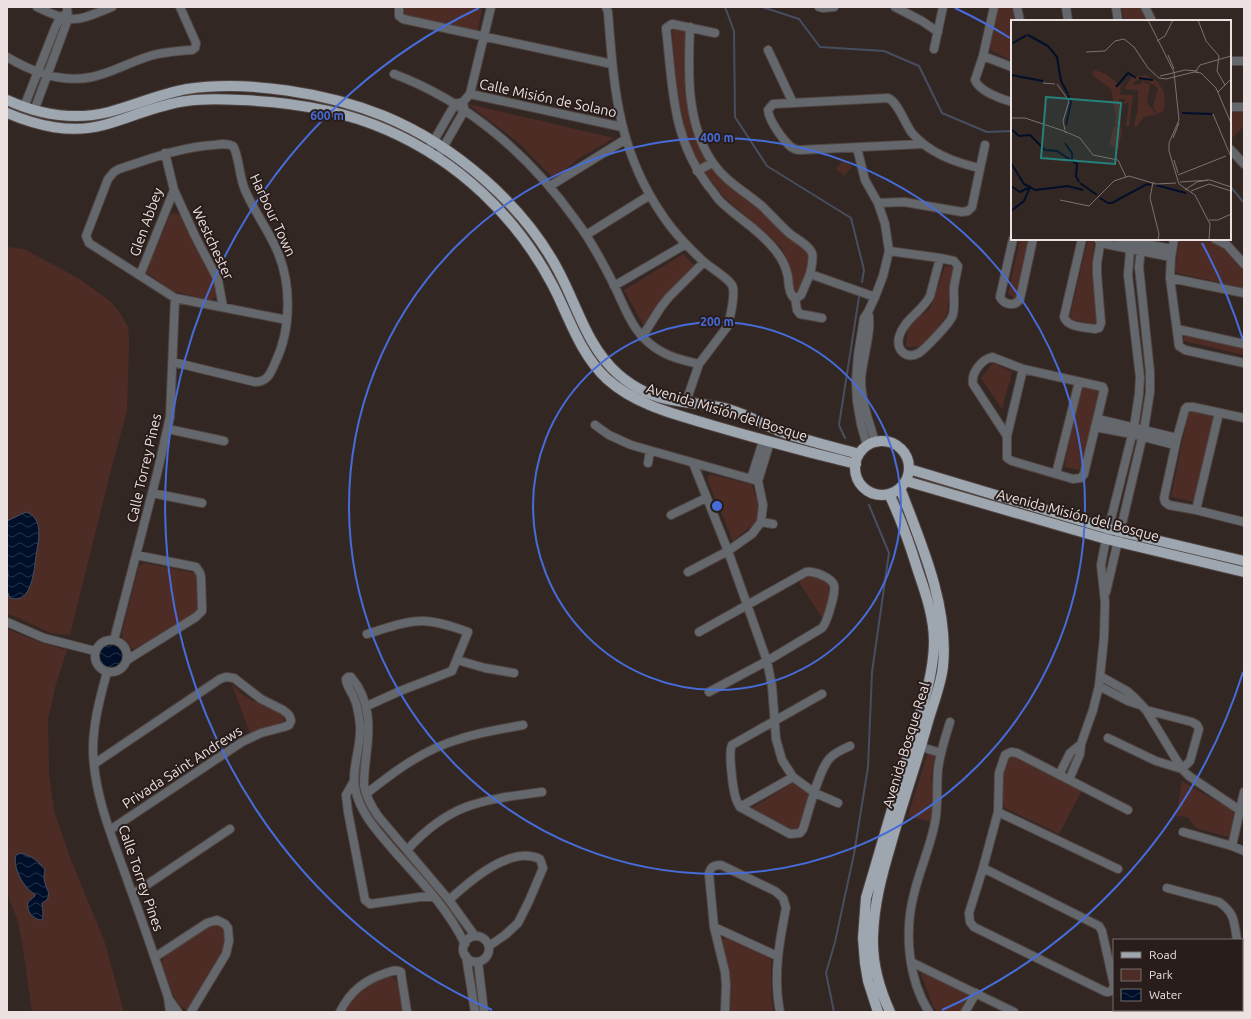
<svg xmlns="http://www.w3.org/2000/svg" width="1251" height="1019" viewBox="0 0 1251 1019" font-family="Ubuntu,sans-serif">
<defs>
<pattern id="water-waves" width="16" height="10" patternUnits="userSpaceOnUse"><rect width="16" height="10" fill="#000f29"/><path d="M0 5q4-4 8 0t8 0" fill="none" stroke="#253248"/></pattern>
</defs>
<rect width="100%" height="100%" fill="#332724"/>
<path fill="#4d2c26" d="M 403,7 L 482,7 L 477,35 L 402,19 Z
M 998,7 L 1012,7 L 1016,21 L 1012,21 L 1012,61 L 991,50 L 990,45 Z
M 1122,7 L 1140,7 L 1147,21 L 1124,21 Z
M 675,28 L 686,30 L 688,32 L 688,103 L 694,135 L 705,158 L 705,162 L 703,163 L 699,163 C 696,157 692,150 689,144 C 674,108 675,68 672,30 Z
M 468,104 L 614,138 L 578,159 L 554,179 L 519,143 Z
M 1230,111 L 1244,111 L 1244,126 L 1230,140 Z
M 843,160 L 852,167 L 844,176 L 836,169 Z
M 709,168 L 713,170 L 734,190 L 761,209 L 807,250 L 810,256 L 803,284 L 799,295 L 795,293 L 791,268 L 781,247 L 722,195 L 706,174 L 706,171 Z
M 173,213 L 178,214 L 181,216 L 195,246 L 213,278 L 217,295 L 215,298 L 209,300 L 173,291 L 146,272 L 145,270 L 165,228 L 169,216 Z
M 1020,239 L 1029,239 L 1017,299 L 1008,294 Z
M 1088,239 L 1094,240 L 1093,279 L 1098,319 L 1095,324 L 1074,320 L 1070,316 Z
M 1179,239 L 1202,239 L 1214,241 L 1226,248 L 1244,270 L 1244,288 L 1177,273 L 1175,269 Z
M 7,247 L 24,249 L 78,278 L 110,301 L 120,313 L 128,327 L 129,343 L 127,410 L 109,478 L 70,635 L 51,633 L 14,616 L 7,614 Z
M 683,254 L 696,267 L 645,328 L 624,290 Z
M 945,266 L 954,267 L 947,314 L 925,346 L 906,347 L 908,325 L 930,309 Z
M 1183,333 L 1244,346 L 1244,355 L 1184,341 Z
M 993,363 L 1012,372 L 1002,409 L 981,378 Z
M 1083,385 L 1098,388 L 1099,391 L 1082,467 L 1079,470 L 1065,467 L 1065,462 L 1081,389 Z
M 1189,409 L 1216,415 L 1196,502 L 1171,497 Z
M 710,474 L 752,485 L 759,506 L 756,522 L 733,541 L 707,479 Z
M 145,563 L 194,573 L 198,577 L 198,607 L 194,613 L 139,649 C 131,651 121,641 122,632 L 139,566 Z
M 810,575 L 824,580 L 830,585 L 831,591 L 823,619 L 799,582 Z
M 7,629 L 42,643 L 67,650 L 56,684 L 48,719 L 49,774 L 54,811 L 71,860 L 104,940 L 124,1012 L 32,1012 L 22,942 L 17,918 L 7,894 Z
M 231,683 L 242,694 L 253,701 L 283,715 L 284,720 L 281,724 L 265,727 L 250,733 Z
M 928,752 L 935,754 L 936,758 L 931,777 L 934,794 L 933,811 L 930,822 L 908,816 Z
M 1012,756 L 1082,790 L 1059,834 L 1005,808 C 998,797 1001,764 1012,756 Z
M 1182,781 L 1231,810 L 1234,814 L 1230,835 L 1228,837 L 1196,828 L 1188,817 L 1176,816 Z
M 794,782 L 808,793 L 809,797 L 799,827 L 794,830 L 750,809 Z
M 220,924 C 236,938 215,963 207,976 C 202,986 198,1005 187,1010 C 172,1004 166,975 162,962 L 165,955 L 207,928 L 214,925 Z
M 725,937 L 767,956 L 771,960 L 771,996 L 774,1012 L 730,1012 C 732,986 728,966 721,942 Z
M 924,971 L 967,992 L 968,998 L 962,1012 L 938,1012 L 934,1008 L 921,975 Z
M 388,977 L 393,977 L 397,981 L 404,1012 L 346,1012 C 356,991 366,983 388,977 Z"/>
<path fill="url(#water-waves)" stroke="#464e60" d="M 26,512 C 45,519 38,541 36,556 C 34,570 32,605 10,598 L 7,591 L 8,574 L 7,563 L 7,521 Z
M97 656a13 13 0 1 1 26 0a13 13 0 1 1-26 0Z
M 21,853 C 31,856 39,861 45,870 C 42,880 46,885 49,894 L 47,900 L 42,903 C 42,909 44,914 42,920 C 33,920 26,911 28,902 L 35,896 L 35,894 C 24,889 12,867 16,855 Z"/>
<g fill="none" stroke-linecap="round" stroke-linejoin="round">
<path stroke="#464e60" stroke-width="2" d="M 725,7 L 734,31 L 735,117 L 767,166 L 851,218 L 864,270 L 862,282
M 762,7 L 799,19 L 820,47 L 884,51 L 919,66 L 942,113 L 987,132 L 1012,131
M 1230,186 L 1244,203
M 845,438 L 839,425 L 859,297
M 834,1012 L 826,973 L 835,942 L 854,854 L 868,767 L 872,672 L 889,553 L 869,505"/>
<defs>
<path id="minor" d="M 37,7 C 74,25 76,21 112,7
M 399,7 L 399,16 L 403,19 L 612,64
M 606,7 L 608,12 C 614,90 618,153 665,219 C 676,235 690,249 704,262 C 711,268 727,277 732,285 C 736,293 730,319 727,327 L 699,364 L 686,402
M 819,7 L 823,8 L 834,7
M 895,7 L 922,21 L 938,32
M 994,7 L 983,56 L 975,80 C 979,91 1001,99 1012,102
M 1017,7 L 1020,21
M 1066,7 L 1068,21
M 1116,7 L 1118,21
M 1145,7 L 1152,21
M 690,27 C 688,72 686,124 713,163 C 726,182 746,192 763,207 C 772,216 780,225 789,233 C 796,239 809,245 812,253 C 814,259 811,268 810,274 L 875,297
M 715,33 L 672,24 L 666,28 C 673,87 671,137 709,187 C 713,191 716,197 720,201 C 737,218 760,230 775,250 C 781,257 786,267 788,277 C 789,284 788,291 793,297 L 798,297 L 801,295 L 810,274
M 934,49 L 943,7
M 768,50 L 793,103
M 983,56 L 1012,67
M 7,57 C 32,72 63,83 92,77 C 111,73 128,63 147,57 C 161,52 177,51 192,50 L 195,48 L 196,43 L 180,7
M 1230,61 L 1244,61
M 394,74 C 469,102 531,157 577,222 C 592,242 604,265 615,287 C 628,315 635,338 664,353 C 675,359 687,361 699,364
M 470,94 L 622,127
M 24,107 L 55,28 L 60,18 L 67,13
M 1230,107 L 1244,107
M 34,111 L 68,19 L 67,7
M 922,144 L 800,150 C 797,150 794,149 791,147 C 783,140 769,121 768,110 L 773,104 L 888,98 C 898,102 905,124 912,133 C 929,153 954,162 979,168
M 857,148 L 865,180 L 878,203 L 885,224 L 889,251 L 883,276 L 875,297 L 868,312 L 864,318 L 858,355 L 856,381 L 857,401 L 861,424 L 867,446
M 1230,149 L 1244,164
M 428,151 L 455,104 L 463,102 L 470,94 L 491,7
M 165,153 L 174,190 L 195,236 L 218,280 L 223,307
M 440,153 L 464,111 L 464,107
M 697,171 L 712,163
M 550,186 L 626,139
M 878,203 L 904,202 L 962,212 L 968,211 L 972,207 L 985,145
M 586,235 L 650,195
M 1013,239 L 1000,297 C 1004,305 1015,307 1020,299 L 1033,239
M 1082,239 L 1064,317 C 1068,328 1085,327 1095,329 L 1099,328 L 1101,323 L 1097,274 L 1097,263 L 1101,239
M 1098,239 L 1100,242 L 1105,244 L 1171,257
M 1119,239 L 1172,249
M 1174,239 L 1171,257 L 1170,278 L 1179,346 L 1185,350 L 1244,363
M 1215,239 L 1227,245 L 1244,264
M 889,251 L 940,258 L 954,261 L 958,266 C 957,273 955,280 954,287 C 953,296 956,309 952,317 C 949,324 925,349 919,353 C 906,360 896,350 899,337 C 904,319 922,312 930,296 L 940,258
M 140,275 L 174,190
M 1170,278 L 1244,293
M 614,286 L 686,244
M 795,298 L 797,310 L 800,314 L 822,318
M 868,312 C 873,327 862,361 861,379 C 861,401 869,421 875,442
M 1177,329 L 1244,344
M 642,337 L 661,307 L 669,297 L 704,262
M 992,357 L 1023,369 L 1103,387 L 1104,390 L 1084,474 L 1081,478 L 1073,479 L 1012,461 L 1007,458 L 1007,436 L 973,384 C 971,373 981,360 992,357 Z
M 173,362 L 255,382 C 268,382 271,372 275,363 C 292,328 292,281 275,246 C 266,227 253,209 245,190 C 239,177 239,155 233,146 C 227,143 221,144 214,145 C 181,147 150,159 119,169 L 114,172 L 108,179 L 86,236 L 89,243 L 175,298 L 287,320
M 1244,418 L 1193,407 L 1187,407 L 1185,409 L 1177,438 L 1164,498 L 1165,502 L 1169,505 L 1196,510 L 1244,522
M 1098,419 L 1177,438
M 595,425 L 609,435 L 631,445 L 758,481
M 1095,427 L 1132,434 L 1175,445
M 168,429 L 224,441
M 1007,436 L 1023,369
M 648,463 L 650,451
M 693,463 L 728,551 L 767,661 L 772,686 L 776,739 L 782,760 L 793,777 L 815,793 L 838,803
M 1056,474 L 1079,382
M 751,479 L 763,441
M 152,493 L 202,503
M 1196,510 L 1219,413
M 671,515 L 706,498
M 761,522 L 773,524
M 688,572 L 728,551 L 752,534 L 761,522 L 763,505 L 758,481 L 770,442
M 1106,592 L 1144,430 L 1150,392 L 1150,372 L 1139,267 L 1142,239
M 7,622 L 44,638 L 95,651
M 699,632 L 806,572 C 814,571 831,577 834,585 C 836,592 827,623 822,628 L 767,661 L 709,692
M95 656a16 16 0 1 1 32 0a16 16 0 1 1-32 0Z
M 114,640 L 157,474 L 170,417 L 175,298
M 127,660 L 196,617 L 202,611 L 202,607 L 201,577 L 200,573 L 196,567 L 136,555
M 457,660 L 485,668 L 514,673
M 107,672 C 100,698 93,723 93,750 C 94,796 113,839 128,882 C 142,920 155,958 168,997 L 170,1012
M 1100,676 L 1127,691 L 1134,697 L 1146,710 L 1182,769 L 1189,776 L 1244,813
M 1099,686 L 1128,701 L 1140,705
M 822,694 L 732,745 C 728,752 733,790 736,799 C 737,802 739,805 740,807 L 790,834 L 800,833 L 803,829 C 809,811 818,772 829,759 C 834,753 843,749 850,746
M 367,706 L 400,691 L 452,671 L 468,632 C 454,627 437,621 422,621 C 404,621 384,629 367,634
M 1108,738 L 1156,761 L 1182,769 L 1190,761 L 1199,729 L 1197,725 L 1192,722 L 1146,710
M 921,747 L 941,753
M 94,764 L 220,679 L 226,677 L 234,678 L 261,699 L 283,710 L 288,714 L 290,717 L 291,721 L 289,725 L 284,727 L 261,733 L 242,742 L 110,830
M 1059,775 L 1070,753 L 1081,744
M 1069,780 L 1080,754 L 1081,744 L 1093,710 L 1099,686 L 1104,637 L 1105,602 L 1101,565 L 1106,539 L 1134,427 L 1139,394 L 1140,377 L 1128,275 L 1131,239
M 354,781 L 346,795 L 348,812 L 365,900 L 370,904 L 420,897 L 434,897
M 366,794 C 395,771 424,749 460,739 C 480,732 502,729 523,725
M 740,807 L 793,777
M 998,812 L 1118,869
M 1183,832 L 1232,846 L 1244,851
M 1232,846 L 1244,792
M 407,850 C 450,803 481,800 542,792
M 983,868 L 1099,926 L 1102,931 L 1114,985 L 1113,989 L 1109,992 L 1106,992 L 974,927 L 970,922 L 969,913 L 983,868 L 998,812 L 999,773 L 1005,755 L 1011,752 L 1017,753 L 1128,810
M 1167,888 L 1219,902 C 1235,913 1234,922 1237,940
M 133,894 L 230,829
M 449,900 C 470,881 510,845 540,859 L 543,868 L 529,901 L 518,923 L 505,935 L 489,946
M 714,927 L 777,956
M463 949a13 13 0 1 1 26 0a13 13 0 1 1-26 0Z
M 465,944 C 448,909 421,881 395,852 C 379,833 360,814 355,788 C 351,767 362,746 360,725 C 359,716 358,706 354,698 C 352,692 346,686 346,679 L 348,677 L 351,677 C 371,700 370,729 366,757 C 365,766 364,776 364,785 C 366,797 371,806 378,816 L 449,900 L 475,936
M 466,956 L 475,1012
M 155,957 L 207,923 L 217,920 L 225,924 L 228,928 L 229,941 L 226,954 L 191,1012
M 478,962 L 484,1012
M 911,962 L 1014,1012
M 1242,973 L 1244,985
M 168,998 L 178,1012
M 340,1012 C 350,991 365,980 386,973 C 391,971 396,969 401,972 L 401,974 L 407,1012
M 725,1012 L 726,985 L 725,972 L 714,927 L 709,874 C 710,867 714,865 721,865 L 775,891 L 783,898 L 786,908 C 779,943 773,977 780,1012
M 929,1012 C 908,979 904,932 914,894 C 919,872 929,850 934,827 C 939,808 936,789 938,769 C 940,753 945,738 950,722
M 965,1012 L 976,993"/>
<path id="major" d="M 7,100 C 40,115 73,121 109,112 C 135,105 160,94 187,89 C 248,80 327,93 384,116 C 454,145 523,204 558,270 C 577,305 587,347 618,374 C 633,387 652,397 672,400 C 691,404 712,404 731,410 C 749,415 765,426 782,432 C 807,441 834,447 859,454
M 7,113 C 38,126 70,134 104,125 C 132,117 157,105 186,101 C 204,98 223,99 241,100 C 291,102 340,109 387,130 C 458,161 516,216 552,284 C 569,316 579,353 607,379 C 636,405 674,414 711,425 C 759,439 807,452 856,464
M855 468a27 27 0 1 1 54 0a27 27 0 1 1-54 0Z
M 909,469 L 1109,529 L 1244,561
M 906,481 L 1106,539 L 1244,572
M 878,1012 L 868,981 L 865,963 L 863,938 L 866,898 L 927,690 C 931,674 934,659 934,642 C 934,618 926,594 918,571 C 910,545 901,519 889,494
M 890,1012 C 879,988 872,962 873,936 C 874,904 882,874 891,844 C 902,804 916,765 927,725 C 932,706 941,686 943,666 C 949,606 921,543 900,488"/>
</defs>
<use href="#minor" stroke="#504542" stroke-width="10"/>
<use href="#major" stroke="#504542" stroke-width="12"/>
<use href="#minor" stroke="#64686c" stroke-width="8"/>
<use href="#major" stroke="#9ea6af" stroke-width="10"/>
</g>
<g fill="none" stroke="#466cda" stroke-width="2">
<circle cx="717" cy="506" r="184"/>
<circle cx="717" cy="506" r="368"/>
<path d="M1243 672A552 552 0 0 1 942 1010M492 1010A552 552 0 0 1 479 8M955 8A552 552 0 0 1 1010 38M1202 243A552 552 0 0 1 1243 340"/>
</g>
<g text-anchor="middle" stroke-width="4" stroke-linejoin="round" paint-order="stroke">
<g font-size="14" fill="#ebe2e1" stroke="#291d1b">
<text transform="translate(548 98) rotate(12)" y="5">Calle Misión de Solano</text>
<text transform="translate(273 215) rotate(65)" y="5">Harbour Town</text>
<text transform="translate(146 222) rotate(-70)" y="5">Glen Abbey</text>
<text transform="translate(213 243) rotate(65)" y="5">Westchester</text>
<text transform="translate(727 412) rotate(17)" y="5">Avenida Misión del Bosque</text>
<text transform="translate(144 468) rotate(-77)" y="5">Calle Torrey Pines</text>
<text transform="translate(1078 515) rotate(15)" y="5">Avenida Misión del Bosque</text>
<text transform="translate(906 745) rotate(-73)" y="5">Avenida Bosque Real</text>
<text transform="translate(182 767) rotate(-33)" y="5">Privada Saint Andrews</text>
<text transform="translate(141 878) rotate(71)" y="5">Calle Torrey Pines</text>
</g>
</g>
<g transform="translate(1011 20)">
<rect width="220" height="220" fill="#332724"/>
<path d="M 83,50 L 95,54 L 110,66 L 109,75 L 122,75 L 118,106 L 115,106 L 118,82 L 111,85 L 115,79 L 108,79 L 110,104 L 109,107 L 104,105 L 105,96 L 100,69 L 81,55 ZM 135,55 L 147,62 L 153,72 L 154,86 L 152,91 L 145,95 L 145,91 L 142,87 L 147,68 L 131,58 L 124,61 L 121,65 L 131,64 L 131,61 L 139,65 L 136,83 L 144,92 L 144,95 L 133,97 L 125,107 L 123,106 L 127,88 L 127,70 L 113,69 L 121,57 ZM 103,106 L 110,108 L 111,111 L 107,130 L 98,124 Z" fill="#4d2c26"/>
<path fill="none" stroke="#000f29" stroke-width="2" d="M 17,15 L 37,26 L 46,37 L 50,61 L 57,74M 0,24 L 16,15M 0,55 L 32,61M 128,58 L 142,60M 105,67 L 117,53 L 125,58M 171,93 L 201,94M 55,105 L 60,82 L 57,75M 0,109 L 8,116 L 19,115 L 34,130 L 46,131 L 61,141M 54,123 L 61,133 L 61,141 L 66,144 L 65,156 L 68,162M 0,143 L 13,164 L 19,167M 69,163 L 86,175M 145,165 L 175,173M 0,166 L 9,172 L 17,168M 89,178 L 97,183 L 101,183 L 136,164 L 140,165M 0,191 L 13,181 L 19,167 L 24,170 L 57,166 L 72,170"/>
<path fill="none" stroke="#7d7270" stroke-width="1" d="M 137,0 L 163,52 L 168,100 L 158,123 L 158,131 L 168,164 L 184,175 L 199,204 L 198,220M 187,0 L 195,21 L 208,36 L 206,51 L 214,65M 146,21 L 154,16 L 162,0M 75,32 L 94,31 L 104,21 L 113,19 L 123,27 L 137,48 L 148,58 L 155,59 L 183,52 L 190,53 L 205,68 L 220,103M 157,35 L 163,49M 184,52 L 189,45 L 220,36M 149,56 L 174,50 L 187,51M 32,63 L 44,64M 46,64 L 58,81 L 52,101 L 54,110M 207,72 L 220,59M 202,94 L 220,137M 0,98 L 14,98 L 53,111M 55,113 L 53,111 L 69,118 L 82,135 L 107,140 L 115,157M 162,118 L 168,103M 163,140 L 167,153M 167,155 L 215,136M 142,162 L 139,178 L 148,214 L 147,220M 169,162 L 199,160 L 220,167M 174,170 L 186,162 L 197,160M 180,171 L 198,164 L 220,171M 49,180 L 78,186 L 103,161 L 118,156 L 145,164 L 165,163M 198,200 L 207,200 L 220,194"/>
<path fill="#25817a" fill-opacity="0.15" stroke="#25817a" stroke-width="2" d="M 35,77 L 110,83 L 104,144 L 30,138 Z"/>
<rect width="220" height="220" fill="none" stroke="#ebe2e1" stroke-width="2"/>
</g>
<circle cx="717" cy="506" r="6" fill="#466cda" stroke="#291d1b" stroke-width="2"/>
<g font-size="12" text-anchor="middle" font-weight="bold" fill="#466cda" stroke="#291d1b" stroke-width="4" stroke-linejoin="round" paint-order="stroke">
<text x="327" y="120">600 m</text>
<text x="717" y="142">400 m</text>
<text x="717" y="326">200 m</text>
</g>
<rect width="1251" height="1019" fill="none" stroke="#ebe2e1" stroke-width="16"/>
<rect x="1113" y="939" width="130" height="72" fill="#291d1b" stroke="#776c6a"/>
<rect x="1121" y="952" width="20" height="6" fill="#9ea6af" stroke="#776c6a"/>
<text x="1149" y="959" font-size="12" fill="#ebe2e1">Road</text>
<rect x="1121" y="969" width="20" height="12" fill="#4d2c26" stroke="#776c6a"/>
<text x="1149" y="979" font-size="12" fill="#ebe2e1">Park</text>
<rect x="1121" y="989" width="20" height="12" fill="url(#water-waves)" stroke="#776c6a"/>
<text x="1149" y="999" font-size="12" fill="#ebe2e1">Water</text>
</svg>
